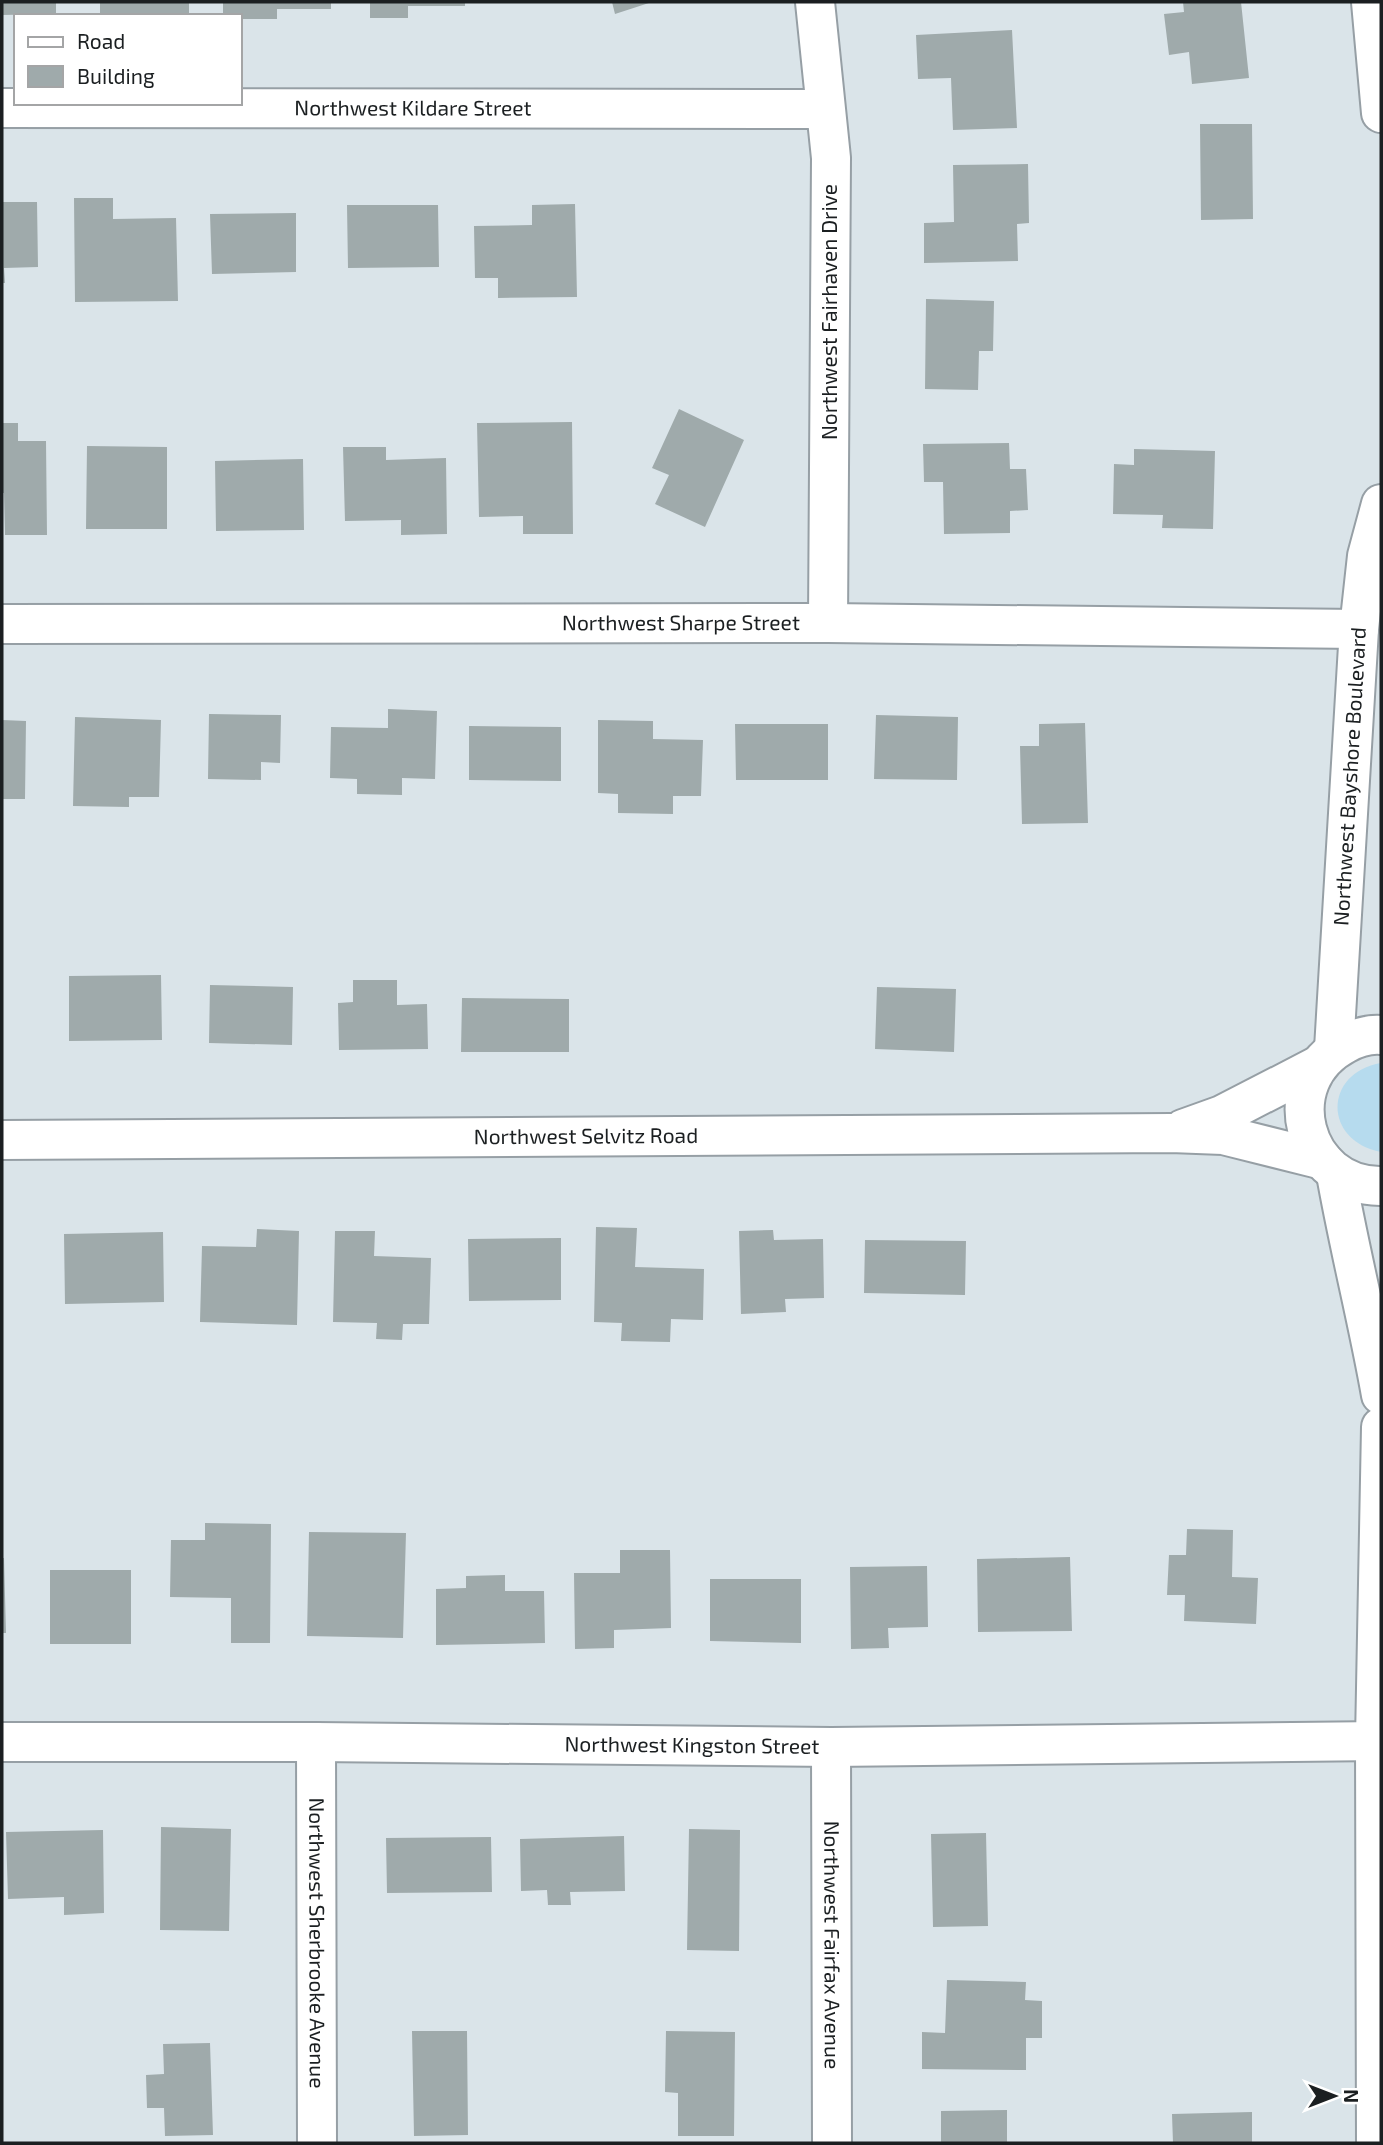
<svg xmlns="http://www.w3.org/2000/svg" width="1383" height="2145" viewBox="0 0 1383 2145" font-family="'Exo 2',sans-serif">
<rect width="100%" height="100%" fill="#dae4e9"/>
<path fill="#b6dbee" d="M 1381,1063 L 1381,1152 C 1323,1141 1323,1073 1381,1063 Z"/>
<path fill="#9faaab" d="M 2,2 L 56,2 L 56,14 L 2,15 Z
M 100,2 L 189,2 L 189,16 L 100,15 Z
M 223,2 L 331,2 L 331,9 L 277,9 L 277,19 L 240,19 L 240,16 L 223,16 Z
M 370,2 L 465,2 L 465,6 L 408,6 L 408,18 L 370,18 Z
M 612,2 L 652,2 L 615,14 Z
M 1183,2 L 1241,2 L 1249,78 L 1192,84 L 1189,52 L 1169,55 L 1164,14 L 1184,12 Z
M 1012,30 L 1017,128 L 953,130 L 951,78 L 918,79 L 916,35 Z
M 1200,124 L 1252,124 L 1253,219 L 1201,220 Z
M 1028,164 L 1029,223 L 1017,224 L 1018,261 L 924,263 L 924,223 L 954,222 L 953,165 Z
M 74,198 L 113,198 L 113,219 L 176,218 L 178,301 L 75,302 Z
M 2,202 L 37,202 L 38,267 L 4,268 L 5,283 L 2,283 Z
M 575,204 L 577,297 L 498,298 L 498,278 L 475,278 L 474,226 L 532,225 L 532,205 Z
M 347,205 L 438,205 L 439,267 L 348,268 Z
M 296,213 L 296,272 L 212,274 L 210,214 Z
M 926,299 L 994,301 L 993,351 L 979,351 L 978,390 L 925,389 Z
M 679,409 L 744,440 L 705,527 L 655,504 L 669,475 L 652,468 Z
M 572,422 L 573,534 L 523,534 L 523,516 L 479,517 L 477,423 Z
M 2,423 L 18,423 L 18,441 L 46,441 L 47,535 L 5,535 L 4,493 L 2,493 Z
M 1009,443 L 1010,469 L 1026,469 L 1028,510 L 1010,511 L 1010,533 L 944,534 L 943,482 L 924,482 L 923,444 Z
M 87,446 L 167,447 L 167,529 L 86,529 Z
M 343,447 L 386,447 L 386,460 L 446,458 L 447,534 L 401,535 L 401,520 L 345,521 Z
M 1134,449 L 1215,451 L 1213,529 L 1162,528 L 1163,515 L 1113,514 L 1114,464 L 1134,465 Z
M 303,459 L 304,530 L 216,531 L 215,461 Z
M 388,709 L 437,711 L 435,779 L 402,778 L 402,795 L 357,794 L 357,779 L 330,778 L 331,727 L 388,728 Z
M 209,714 L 281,715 L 280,763 L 261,762 L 261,780 L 208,779 Z
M 876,715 L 958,717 L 957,780 L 874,779 Z
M 75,717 L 161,720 L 159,797 L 129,797 L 129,807 L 73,806 Z
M 2,720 L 26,721 L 25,799 L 2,799 Z
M 598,720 L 653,721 L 653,739 L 703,740 L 701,796 L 673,796 L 673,814 L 618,813 L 618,794 L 598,793 Z
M 1085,723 L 1088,823 L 1022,824 L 1020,746 L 1039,746 L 1039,724 Z
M 735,724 L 828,724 L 828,780 L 736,780 Z
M 469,726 L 561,727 L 561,781 L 469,780 Z
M 161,975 L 162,1040 L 69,1041 L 69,976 Z
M 353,980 L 397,980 L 397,1005 L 427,1004 L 428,1049 L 339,1050 L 338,1003 L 353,1002 Z
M 210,985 L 293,987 L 292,1045 L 209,1043 Z
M 877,987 L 956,989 L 954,1052 L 875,1049 Z
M 462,998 L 569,999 L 569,1052 L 461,1052 Z
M 596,1227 L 637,1228 L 635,1267 L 704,1269 L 703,1320 L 671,1319 L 670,1342 L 621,1341 L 622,1323 L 594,1322 Z
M 257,1229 L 299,1231 L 297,1325 L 200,1322 L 202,1246 L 256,1247 Z
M 773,1230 L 774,1240 L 823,1239 L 824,1298 L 785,1299 L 786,1312 L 741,1314 L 739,1231 Z
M 335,1231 L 375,1231 L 374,1256 L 431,1258 L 429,1324 L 403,1324 L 402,1340 L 376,1339 L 377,1323 L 333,1322 Z
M 163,1232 L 164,1302 L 65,1304 L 64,1234 Z
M 561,1238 L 561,1300 L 469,1301 L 468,1239 Z
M 865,1240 L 966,1241 L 965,1295 L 864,1293 Z
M 205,1523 L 271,1524 L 270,1643 L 231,1643 L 231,1598 L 170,1597 L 171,1540 L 205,1540 Z
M 1187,1529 L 1233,1530 L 1232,1577 L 1258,1578 L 1256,1624 L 1184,1621 L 1185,1595 L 1167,1595 L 1169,1555 L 1186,1555 Z
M 309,1532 L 406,1533 L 403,1638 L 307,1636 Z
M 620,1550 L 670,1550 L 671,1628 L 614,1630 L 614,1648 L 575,1649 L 574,1573 L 620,1573 Z
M 1070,1557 L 1072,1631 L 978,1632 L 977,1559 Z
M 2,1558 L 4,1558 L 6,1633 L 2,1633 Z
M 927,1566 L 928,1627 L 888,1628 L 889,1648 L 851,1649 L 850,1567 Z
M 50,1570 L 131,1570 L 131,1644 L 50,1644 Z
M 505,1575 L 505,1591 L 544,1591 L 545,1643 L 436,1645 L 436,1589 L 466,1588 L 466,1576 Z
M 710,1579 L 801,1579 L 801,1643 L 710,1641 Z
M 161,1827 L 231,1829 L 229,1931 L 160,1930 Z
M 689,1829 L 740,1830 L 739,1951 L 687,1950 Z
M 103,1830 L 104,1913 L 64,1915 L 64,1897 L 8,1899 L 6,1832 Z
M 986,1833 L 988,1926 L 933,1927 L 931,1834 Z
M 624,1836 L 625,1891 L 570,1892 L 571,1905 L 548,1905 L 547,1890 L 521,1891 L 520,1839 Z
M 491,1837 L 492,1892 L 387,1893 L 386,1838 Z
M 947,1980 L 1026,1982 L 1025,2000 L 1042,2001 L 1042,2038 L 1026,2038 L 1026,2070 L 922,2069 L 922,2032 L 945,2033 Z
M 412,2031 L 467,2031 L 468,2135 L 414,2136 Z
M 666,2031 L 735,2032 L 734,2136 L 678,2136 L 678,2093 L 665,2092 Z
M 210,2043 L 213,2135 L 165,2136 L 164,2108 L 147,2108 L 146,2075 L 164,2074 L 163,2044 Z
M 1007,2110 L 1007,2143 L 941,2143 L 941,2111 Z
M 1252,2112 L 1252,2143 L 1173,2143 L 1172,2114 Z"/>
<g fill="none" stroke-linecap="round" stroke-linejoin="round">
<defs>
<g id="minor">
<path d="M 815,2 L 831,158 L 828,623"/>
<path id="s1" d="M 2,108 L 825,109"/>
<path id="s2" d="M 2,624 L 828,623 L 1359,629"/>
<path d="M 1183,1129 L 1222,1115 L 1319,1065"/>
<path id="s3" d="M 2,1140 L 1171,1133 L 1223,1135 L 1323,1160"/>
<path id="s4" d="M 2,1742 L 316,1742 L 831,1747 L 1381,1741"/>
<path id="s5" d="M 316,1742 L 317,2143"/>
<path id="s6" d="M 831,1747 L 832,2143"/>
</g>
<g id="major">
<path d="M 1371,2 L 1381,113"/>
<path d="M 1381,1035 C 1368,1034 1356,1038 1345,1044 C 1275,1081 1302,1187 1381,1186"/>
<path id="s7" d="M 1334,1049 L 1359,629 L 1367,556 L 1381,504"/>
<path d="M 1336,1174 C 1349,1248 1368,1321 1381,1395"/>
<path d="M 1376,2143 L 1375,1740 L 1381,1427"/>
</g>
</defs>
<use href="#minor" stroke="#969fa5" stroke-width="42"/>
<use href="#major" stroke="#969fa5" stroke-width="42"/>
<use href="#minor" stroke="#fff" stroke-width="38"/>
<use href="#major" stroke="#fff" stroke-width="38"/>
</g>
<g text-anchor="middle" stroke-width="5" stroke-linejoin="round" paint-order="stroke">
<g font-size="21" fill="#1b1f21" stroke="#fff">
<text dy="7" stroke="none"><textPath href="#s1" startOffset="411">Northwest Kildare Street</textPath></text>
<text transform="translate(830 312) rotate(-90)" y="7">Northwest Fairhaven Drive</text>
<text dy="7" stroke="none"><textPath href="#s2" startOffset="679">Northwest Sharpe Street</textPath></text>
<text dy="7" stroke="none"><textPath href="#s7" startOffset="273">Northwest Bayshore Boulevard</textPath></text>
<text dy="7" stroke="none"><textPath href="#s3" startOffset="584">Northwest Selvitz Road</textPath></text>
<text dy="7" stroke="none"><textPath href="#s4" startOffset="690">Northwest Kingston Street</textPath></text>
<text dy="7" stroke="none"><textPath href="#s5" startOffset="201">Northwest Sherbrooke Avenue</textPath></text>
<text dy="7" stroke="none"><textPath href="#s6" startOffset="198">Northwest Fairfax Avenue</textPath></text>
</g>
</g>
<rect width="1383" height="2145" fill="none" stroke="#1b1f21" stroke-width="7"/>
<rect x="14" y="14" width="228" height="91" fill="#ffffff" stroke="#a4a5a6" stroke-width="2"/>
<rect x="28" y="37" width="35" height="10" fill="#ffffff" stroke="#a4a5a6" stroke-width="2"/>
<text x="77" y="49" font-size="21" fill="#1b1f21">Road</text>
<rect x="28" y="66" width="35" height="21" fill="#9faaab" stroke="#a4a5a6" stroke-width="2"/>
<text x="77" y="84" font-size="21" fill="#1b1f21">Building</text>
<g transform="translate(1334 2096) rotate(90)" stroke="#ffffff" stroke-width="5" paint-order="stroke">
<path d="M0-5L12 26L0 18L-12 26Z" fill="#1b1f21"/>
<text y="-10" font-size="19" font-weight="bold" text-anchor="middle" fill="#1b1f21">N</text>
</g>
</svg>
